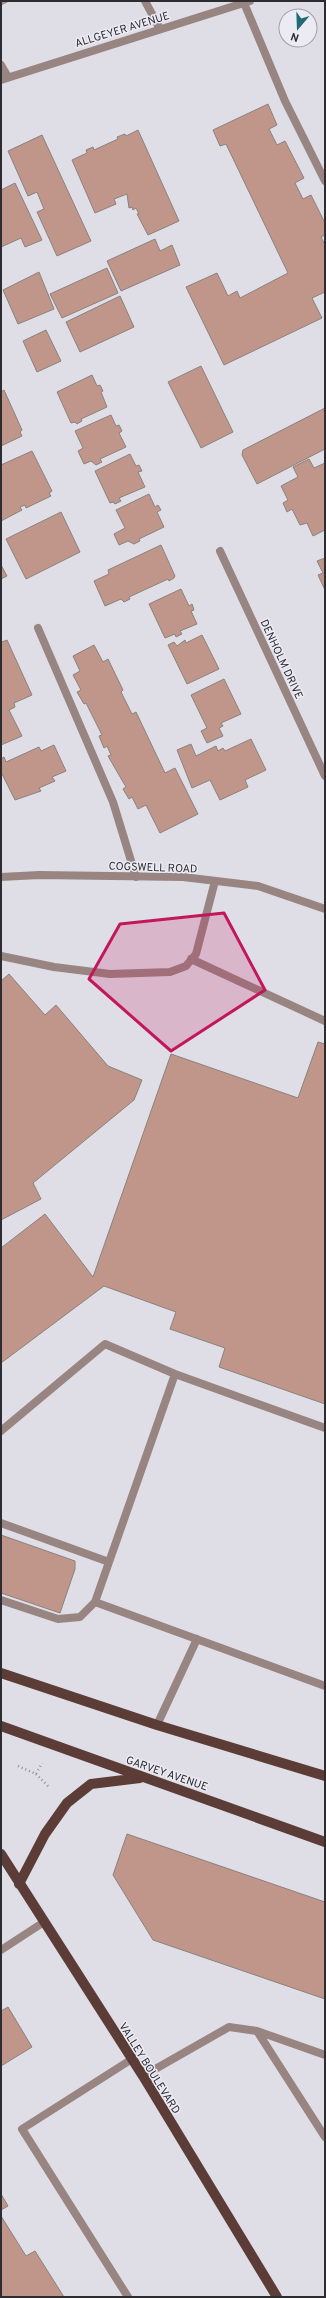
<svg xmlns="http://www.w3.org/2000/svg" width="326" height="2298" viewBox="0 0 326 2298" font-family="Overpass,sans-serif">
<rect width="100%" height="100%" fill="#dfdee7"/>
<path fill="#c1968a" stroke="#8a817e" d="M 1,1 L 9,1 L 1,5 Z
M 268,104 L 277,125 L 269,129 L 277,145 L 285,141 L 304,178 L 295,183 L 303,199 L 311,195 L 325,223 L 325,235 L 321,237 L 325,245 L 325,292 L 312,298 L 322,318 L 224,365 L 186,287 L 217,273 L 228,296 L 237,291 L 240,298 L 288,273 L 226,144 L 220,146 L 213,130 Z
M 138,130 L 179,221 L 148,235 L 137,214 L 139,214 L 136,208 L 133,210 L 132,207 L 129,208 L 127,194 L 114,199 L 116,204 L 95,213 L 72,160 L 87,153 L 86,150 L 93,147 L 94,150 L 118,139 L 117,137 L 125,134 L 126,136 Z
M 42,135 L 91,241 L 57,256 L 37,212 L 44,209 L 37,192 L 28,196 L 8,151 Z
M 15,183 L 42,240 L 25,247 L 21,238 L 1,247 L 1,190 Z
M 155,239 L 160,251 L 172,245 L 180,265 L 121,291 L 107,261 Z
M 107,268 L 118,293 L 62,318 L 50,294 Z
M 39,272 L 54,309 L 18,324 L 3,290 Z
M 120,296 L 134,327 L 80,352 L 66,322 Z
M 46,330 L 61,361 L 37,372 L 23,341 Z
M 201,366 L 233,432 L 201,448 L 168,382 Z
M 92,375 L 97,386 L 100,385 L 103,391 L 101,392 L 107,407 L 81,419 L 82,421 L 77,424 L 75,422 L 71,423 L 57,392 Z
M 4,390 L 22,430 L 20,432 L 22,436 L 1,446 L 1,392 Z
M 325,408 L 325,449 L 257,484 L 242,455 L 243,450 Z
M 111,415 L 116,426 L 119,425 L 122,431 L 119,433 L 126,447 L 100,459 L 102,462 L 96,465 L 91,461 L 84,464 L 78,451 L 83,448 L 75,431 Z
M 32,451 L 52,491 L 49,493 L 51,496 L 26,508 L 25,505 L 20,507 L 22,510 L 1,521 L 1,465 Z
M 130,454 L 136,466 L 139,465 L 142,471 L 138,472 L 145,487 L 119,498 L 121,501 L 115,504 L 113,502 L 110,503 L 95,471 Z
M 309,459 L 314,468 L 325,463 L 325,530 L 313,536 L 307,523 L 300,525 L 292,509 L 287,512 L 283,503 L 288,500 L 281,486 L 298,477 L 293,467 Z
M 149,494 L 155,507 L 158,505 L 161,510 L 157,512 L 164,527 L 139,539 L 140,541 L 134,544 L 128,541 L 119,545 L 114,534 L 125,528 L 116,510 Z
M 61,512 L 80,552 L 26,579 L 6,539 Z
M 161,545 L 175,576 L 174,578 L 169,581 L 168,579 L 129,597 L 130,599 L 124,602 L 121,599 L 105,606 L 94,581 L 109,574 L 108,570 Z
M 325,558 L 325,590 L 318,575 L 323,573 L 317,561 Z
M 1,565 L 7,576 L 1,579 Z
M 181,589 L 189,606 L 192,604 L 194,610 L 191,611 L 197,624 L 180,631 L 182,634 L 176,637 L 175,634 L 165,638 L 149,604 Z
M 202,635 L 219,669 L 187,684 L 168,645 L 174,642 L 177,646 L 185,640 L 186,643 Z
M 1,640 L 2,642 L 7,640 L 32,695 L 14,703 L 15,707 L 9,710 L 22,736 L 1,745 Z
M 94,645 L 103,662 L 108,659 L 123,690 L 121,692 L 132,714 L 136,712 L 165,773 L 175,768 L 198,814 L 160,833 L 146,805 L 138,809 L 132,797 L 129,799 L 123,789 L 126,787 L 108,756 L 111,755 L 107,746 L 104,748 L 99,736 L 102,735 L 86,703 L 84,704 L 77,692 L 81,690 L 73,675 L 80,671 L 73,656 Z
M 224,679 L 241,714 L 221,723 L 223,726 L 219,728 L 223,736 L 207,743 L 201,731 L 207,728 L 191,695 Z
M 251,739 L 266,770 L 245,780 L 248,787 L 220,800 L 210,780 L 192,788 L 177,750 L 191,744 L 196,756 L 216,746 L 218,751 L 223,748 L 225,751 Z
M 54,745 L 66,771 L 52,777 L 55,781 L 39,788 L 41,791 L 15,800 L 1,772 L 1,759 L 4,757 L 6,762 L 39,747 L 41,751 Z
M 9,974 L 45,1015 L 56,1005 L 108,1066 L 142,1080 L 134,1100 L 33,1183 L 41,1199 L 1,1220 L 1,981 Z
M 318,1042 L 325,1044 L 325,1404 L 219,1367 L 225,1348 L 170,1329 L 176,1312 L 104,1286 L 1,1363 L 1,1248 L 45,1214 L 93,1277 L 171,1054 L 298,1098 Z
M 1,1535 L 75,1561 L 75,1569 L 60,1613 L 1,1593 Z
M 127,1834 L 325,1902 L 325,1999 L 153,1940 L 113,1875 Z
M 8,2007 L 32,2047 L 1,2066 L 1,2011 Z
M 1,2194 L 8,2206 L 1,2210 Z
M 1,2216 L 26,2256 L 35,2251 L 64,2297 L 1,2297 Z"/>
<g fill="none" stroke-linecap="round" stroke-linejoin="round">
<path stroke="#919097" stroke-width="2.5" stroke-dasharray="1 3" stroke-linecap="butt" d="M 18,1766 L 36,1774 L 42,1763
M 36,1774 L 50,1788"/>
<path stroke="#988581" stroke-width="8" d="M 145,1 L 160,29
M 244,3 L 285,101 L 325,181
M 1,65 L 8,77
M 38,628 L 113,802 L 136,877
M 1,956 L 54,967 L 110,974 L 170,972 L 186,966 L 196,954 L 215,881
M 191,959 L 325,1021
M 175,1374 L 325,1428
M 1,1431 L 105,1344 L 175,1374 L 95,1602 L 325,1686
M 1,1523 L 109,1562
M 1,1600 L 58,1619 L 80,1617 L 95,1602
M 157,1725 L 197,1639
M 1,1950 L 44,1922
M 257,2031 L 325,2055
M 143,2076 L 229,2027 L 257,2031 L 325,2137
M 128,2297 L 22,2129 L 132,2059"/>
<path stroke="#988581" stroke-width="8" d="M 1,80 L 250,1
M 220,551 L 325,776
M 1,877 L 39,875 L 183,877 L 258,886 L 325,909"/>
<path stroke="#5c3c36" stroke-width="10" d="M 1,1673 L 157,1725 L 325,1776
M 1,1726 L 325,1842
M 1,1854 L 143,2076 L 277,2297
M 19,1884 L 45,1834 L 67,1803 L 91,1784 L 140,1778"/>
</g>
<path fill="#c2185b" fill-opacity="0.2" stroke="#c2185b" stroke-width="3" stroke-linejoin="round" d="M 224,913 L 265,990 L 171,1051 L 89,979 L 120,924 Z"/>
<g text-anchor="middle" stroke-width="3" stroke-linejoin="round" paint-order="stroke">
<g font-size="11" fill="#2d2d31" stroke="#ecebf4">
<text transform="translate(122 29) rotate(-17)" y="4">ALLGEYER AVENUE</text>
<text transform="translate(282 659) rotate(65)" y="4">DENHOLM DRIVE</text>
<text transform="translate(153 867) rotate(2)" y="4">COGSWELL ROAD</text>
<text transform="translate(167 1773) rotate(19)" y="4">GARVEY AVENUE</text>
<text transform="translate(150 2068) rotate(58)" y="4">VALLEY BOULEVARD</text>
</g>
</g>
<rect width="326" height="2298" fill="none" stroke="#2d2d31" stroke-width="4"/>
<g transform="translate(298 28) rotate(199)"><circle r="19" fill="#ecebf4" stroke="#a09fa6"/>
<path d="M0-3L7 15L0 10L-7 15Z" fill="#206b73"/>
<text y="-6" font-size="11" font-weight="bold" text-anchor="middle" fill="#2d2d31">N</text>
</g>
</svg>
